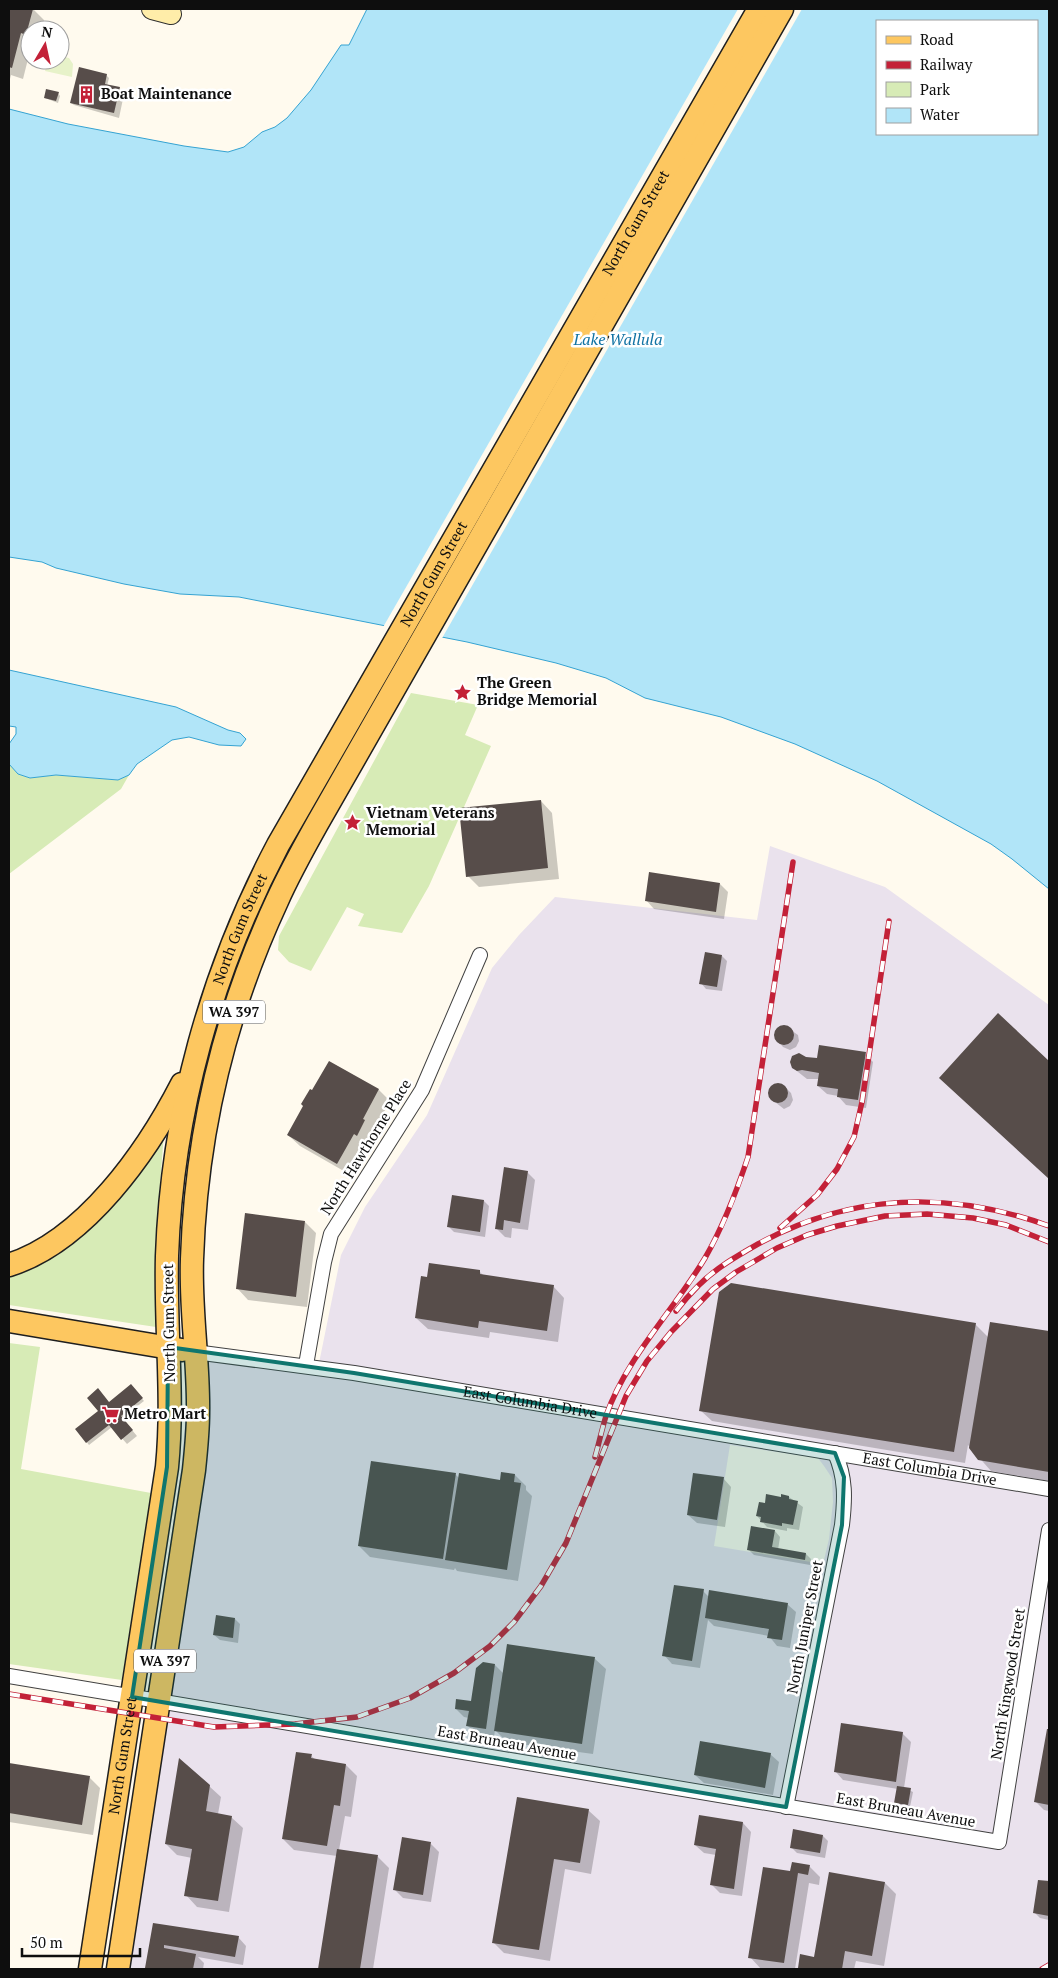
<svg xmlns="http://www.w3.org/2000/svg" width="1058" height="1978" viewBox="0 0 1058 1978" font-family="'PT Serif',serif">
<rect width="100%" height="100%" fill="#fffaee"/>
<path fill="#eae2ed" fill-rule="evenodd" d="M 770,846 L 885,887 L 1049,1005 L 1049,1965 L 1042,1969 L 109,1969 L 181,1469 L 191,1352 L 318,1368 L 341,1255 L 365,1207 L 427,1115 L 492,968 L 519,935 L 555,897 L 757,920 ZM 730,1445 L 818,1458 L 824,1466 L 832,1478 L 833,1502 L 829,1539 L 823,1564 L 714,1546 Z"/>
<path fill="#d7ebb6" d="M 411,693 L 478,705 L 465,735 L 491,746 L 429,886 L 402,933 L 358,926 L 364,914 L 347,907 L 311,971 L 289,962 L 278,950 L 279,936 Z
M 9,764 L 18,774 L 30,778 L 56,775 L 118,780 L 129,775 L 121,789 L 9,874 Z
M 164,1132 L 158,1212 L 156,1327 L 9,1305 L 9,1272 Z
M 9,1343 L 40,1347 L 21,1469 L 151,1493 L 122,1680 L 9,1664 Z"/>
<path fill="#e7f2c9" d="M 60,56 L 69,58 L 73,64 L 72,77 L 45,71 L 49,60 L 60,60 Z"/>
<path fill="#b1e5f8" stroke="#35a3d2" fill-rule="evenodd" d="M 367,9 L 1049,9 L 1049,889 L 1012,859 L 991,844 L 877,781 L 795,744 L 721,717 L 645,698 L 606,678 L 556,663 L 467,642 L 239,597 L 180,594 L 124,584 L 56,568 L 42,562 L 9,557 L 9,109 L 68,124 L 184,146 L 228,152 L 244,147 L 262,132 L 275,127 L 287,118 L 311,90 L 341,45 L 349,45 ZM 877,21 L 1037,21 L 1037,134 L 877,134 Z
M 9,670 L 176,707 L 228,730 L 240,733 L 246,739 L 241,746 L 219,745 L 189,737 L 172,740 L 137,764 L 129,775 L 118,780 L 56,775 L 30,778 L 18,774 L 9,764 L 9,744 L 16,734 L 16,727 L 9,726 Z"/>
<path fill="#fffaee" d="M 738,9 L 802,9 L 441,640 L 382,629 Z"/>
<path fill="#0003" d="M 9,9 L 33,9 L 44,20 L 42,30 L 30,30 L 30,51 L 23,79 L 11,75 L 9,83 Z
M 106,75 L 109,78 L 107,86 L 119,89 L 124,94 L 119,118 L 74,105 L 71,103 Z
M 58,93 L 60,96 L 58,103 L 45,98 Z
M 541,801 L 552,813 L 559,879 L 479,887 L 468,876 Z
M 720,884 L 728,892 L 724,919 L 654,909 L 646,900 Z
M 722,956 L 727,961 L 722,991 L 706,989 L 701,983 Z
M 998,1015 L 1049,1062 L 1049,1178 L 952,1089 Z
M 785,1026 L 798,1035 L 799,1041 L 796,1047 L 790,1050 L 783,1047 L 778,1041 L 775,1034 L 779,1027 Z
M 865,1054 L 873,1062 L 866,1108 L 846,1105 L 838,1096 L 827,1094 L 818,1086 L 819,1079 L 807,1079 L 793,1068 L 805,1058 L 818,1060 Z
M 330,1062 L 379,1090 L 390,1101 L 374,1130 L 376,1132 L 368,1146 L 366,1144 L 349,1174 L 300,1146 L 288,1135 Z
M 778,1084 L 785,1087 L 791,1093 L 793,1100 L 790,1106 L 784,1109 L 771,1099 L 769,1092 L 773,1086 Z
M 527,1172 L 535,1180 L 528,1230 L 512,1228 L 511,1238 L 505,1237 L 496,1228 Z
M 484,1201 L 489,1206 L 485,1237 L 454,1232 L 449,1227 Z
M 305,1222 L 316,1233 L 307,1307 L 248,1300 L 237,1288 Z
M 479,1271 L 484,1276 L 553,1286 L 564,1298 L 558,1342 L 490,1332 L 489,1338 L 428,1329 L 416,1318 Z
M 991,1323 L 1049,1333 L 1049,1481 L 991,1471 L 968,1445 L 965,1463 L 712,1421 L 700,1410 L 975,1324 L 988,1337 Z
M 131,1386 L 144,1401 L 122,1418 L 137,1436 L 127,1444 L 112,1427 L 89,1445 L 77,1430 Z
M 372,1462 L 456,1475 L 459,1478 L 501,1481 L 515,1475 L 526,1486 L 526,1490 L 532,1496 L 518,1581 L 457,1571 L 455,1568 L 454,1570 L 370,1557 L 359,1546 Z
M 723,1478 L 731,1487 L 725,1527 L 697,1523 L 688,1515 Z
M 789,1497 L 803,1507 L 799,1530 L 787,1528 L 787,1531 L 767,1527 L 757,1516 L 766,1505 Z
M 775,1531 L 780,1537 L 778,1550 L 806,1554 L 811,1559 L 810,1565 L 754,1555 L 749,1550 Z
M 703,1591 L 709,1597 L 787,1604 L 796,1612 L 790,1648 L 777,1646 L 769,1636 L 714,1626 L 708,1620 L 700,1668 L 672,1664 L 664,1655 Z
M 235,1619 L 240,1624 L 238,1643 L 220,1640 L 214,1635 Z
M 594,1658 L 606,1669 L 593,1754 L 507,1742 L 495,1730 L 494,1737 L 476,1734 L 468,1726 L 469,1718 L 464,1717 L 456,1709 L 472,1703 L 495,1665 L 504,1674 Z
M 1048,1730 L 1049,1730 L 1049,1811 L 1044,1810 L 1036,1802 Z
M 902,1733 L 911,1742 L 904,1788 L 913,1792 L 910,1807 L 898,1805 L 896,1803 L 898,1789 L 843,1780 L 835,1771 Z
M 770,1754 L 779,1762 L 773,1795 L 704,1783 L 695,1775 Z
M 311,1756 L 316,1760 L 346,1765 L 357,1776 L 351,1817 L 345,1816 L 339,1850 L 378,1857 L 389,1868 L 373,1969 L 319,1969 L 337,1856 L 294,1850 L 283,1839 Z
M 9,1764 L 89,1777 L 100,1788 L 93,1835 L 9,1822 Z
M 209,1786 L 221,1797 L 218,1814 L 231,1817 L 243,1828 L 229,1912 L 197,1907 L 186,1895 L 192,1858 L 177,1855 L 166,1844 Z
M 588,1810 L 600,1821 L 591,1874 L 565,1869 L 550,1961 L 504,1953 L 493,1942 Z
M 743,1823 L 751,1832 L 742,1896 L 720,1893 L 711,1884 L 716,1855 L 704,1853 L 695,1845 Z
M 823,1836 L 828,1841 L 825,1858 L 797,1853 L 792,1848 Z
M 431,1844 L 439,1852 L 431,1902 L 403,1898 L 395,1890 Z
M 809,1866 L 820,1877 L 819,1885 L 809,1883 L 795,1969 L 761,1969 L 750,1957 L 791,1873 Z
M 830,1874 L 885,1883 L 896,1894 L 884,1966 L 856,1961 L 854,1969 L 801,1969 L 799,1968 L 815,1958 Z
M 1039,1881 L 1049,1883 L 1049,1920 L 1040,1918 L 1035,1913 Z
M 154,1924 L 238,1937 L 246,1946 L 243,1965 L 198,1957 L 204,1963 L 203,1969 L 147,1969 Z"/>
<path fill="#574d4a" d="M 9,9 L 33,9 L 26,35 L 21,33 L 12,68 L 9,67 Z
M 79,67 L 107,74 L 105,84 L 120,87 L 114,113 L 70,103 Z
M 46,89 L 59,92 L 56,101 L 44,98 Z
M 541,800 L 548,868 L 466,877 L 459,808 Z
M 649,872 L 720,883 L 716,912 L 645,901 Z
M 705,952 L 722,955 L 717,987 L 699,984 Z
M 998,1013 L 1049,1061 L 1049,1179 L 939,1078 Z
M774 1035a10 10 0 1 1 20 0a10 10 0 1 1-20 0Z
M 819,1045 L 866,1052 L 858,1100 L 837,1097 L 838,1089 L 817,1086 L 819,1073 L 802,1070 L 797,1071 L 792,1068 L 790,1062 L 792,1056 L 799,1053 L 806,1057 L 817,1058 Z
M 329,1061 L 379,1089 L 363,1119 L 365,1120 L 357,1136 L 354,1134 L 337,1164 L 287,1135 L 303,1106 L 301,1104 L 310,1089 L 312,1090 Z
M768 1093a10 10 0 1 1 20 0a10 10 0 1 1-20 0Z
M 504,1167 L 528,1171 L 520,1223 L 504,1220 L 503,1230 L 495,1229 Z
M 452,1195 L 484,1200 L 480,1232 L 447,1227 Z
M 245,1213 L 305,1221 L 296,1297 L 236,1289 Z
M 429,1263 L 480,1270 L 480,1274 L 554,1285 L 547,1331 L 479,1321 L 478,1328 L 415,1318 L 421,1276 L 427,1277 Z
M 731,1283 L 976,1323 L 954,1452 L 699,1411 L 719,1292 Z
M 990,1322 L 1049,1331 L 1049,1472 L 978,1460 L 969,1448 Z
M 131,1384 L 143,1398 L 121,1416 L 133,1430 L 121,1440 L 109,1425 L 86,1443 L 75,1429 L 98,1411 L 87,1398 L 98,1388 L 109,1402 Z
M 371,1461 L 456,1473 L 443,1559 L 358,1546 Z
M 501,1472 L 515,1474 L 514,1482 L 521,1483 L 507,1570 L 445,1560 L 459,1473 L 500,1480 Z
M 693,1473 L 724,1477 L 717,1520 L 687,1515 Z
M 766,1494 L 781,1497 L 781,1494 L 789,1496 L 789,1499 L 798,1501 L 793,1525 L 782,1523 L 782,1526 L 760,1522 L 761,1517 L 756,1516 L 759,1502 L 765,1503 Z
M 751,1526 L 775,1530 L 772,1547 L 806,1553 L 805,1560 L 747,1550 Z
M 674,1585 L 704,1589 L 692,1661 L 662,1656 Z
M 709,1590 L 788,1603 L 782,1640 L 767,1638 L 769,1629 L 705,1618 Z
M 216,1615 L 235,1618 L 233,1638 L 213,1635 Z
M 507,1644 L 595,1657 L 582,1744 L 494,1731 Z
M 483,1662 L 495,1664 L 486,1729 L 466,1726 L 469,1711 L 455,1709 L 456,1699 L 471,1701 L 476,1668 Z
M 841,1723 L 903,1732 L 896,1782 L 834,1772 Z
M 1047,1729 L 1049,1729 L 1049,1805 L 1034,1802 Z
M 700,1741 L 771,1753 L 765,1788 L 694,1775 Z
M 296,1752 L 312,1754 L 311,1758 L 346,1764 L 340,1806 L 334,1805 L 327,1846 L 282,1839 Z
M 179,1758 L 210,1785 L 206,1811 L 232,1816 L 218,1901 L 184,1896 L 192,1849 L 165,1844 Z
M 9,1763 L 90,1776 L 82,1825 L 9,1813 Z
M 897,1786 L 911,1788 L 908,1805 L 894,1803 Z
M 517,1797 L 589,1809 L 580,1863 L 554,1859 L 539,1950 L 492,1943 Z
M 699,1815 L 743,1822 L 734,1889 L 710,1885 L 716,1849 L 694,1845 Z
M 793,1829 L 823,1835 L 820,1853 L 790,1848 Z
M 402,1837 L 431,1842 L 423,1895 L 393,1890 Z
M 337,1849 L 378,1855 L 360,1969 L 318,1969 Z
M 792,1862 L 810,1865 L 808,1875 L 798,1873 L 784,1963 L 748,1958 L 763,1867 L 790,1871 Z
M 829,1872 L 885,1882 L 872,1956 L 845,1951 L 842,1969 L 798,1968 L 800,1954 L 814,1957 Z
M 1038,1880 L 1049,1881 L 1049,1916 L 1033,1913 Z
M 153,1923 L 239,1936 L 235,1957 L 164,1945 L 164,1948 L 196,1954 L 193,1969 L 145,1968 Z"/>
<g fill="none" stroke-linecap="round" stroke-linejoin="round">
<defs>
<g id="street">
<path id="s1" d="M 195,1352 L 354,1373 L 1049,1489"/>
<path d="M 306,1365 L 324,1262 L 331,1234 L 422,1090 L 480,955"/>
<path d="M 9,1676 L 999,1842 L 1049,1530"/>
<path d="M 786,1807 L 842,1525 C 845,1499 846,1478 835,1453"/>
</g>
<path id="secondary" d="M 152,9 L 171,14"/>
<g id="primary">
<path d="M 9,1265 C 85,1241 147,1152 182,1084"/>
<path d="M 9,1321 L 182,1350"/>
<path id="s2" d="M 90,1969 L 167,1467 C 174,1397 165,1327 167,1256 C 172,1112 211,972 278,845 L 759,9"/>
<path d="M 118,1969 L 194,1470 C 196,1451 198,1432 198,1413 C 199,1362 190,1310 192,1259 C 196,1135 225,1013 277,901 C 289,874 303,849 317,824 L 782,9"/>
</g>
</defs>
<use href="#street" stroke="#414141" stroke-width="16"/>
<use href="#secondary" stroke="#303030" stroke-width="22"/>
<use href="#primary" stroke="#1f1f1f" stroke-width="25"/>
<use href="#street" stroke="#fff" stroke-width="14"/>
<use href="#secondary" stroke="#ffeda9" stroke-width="20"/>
<use href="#primary" stroke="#fdc760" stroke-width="22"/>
<defs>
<path id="rail" d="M 780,1228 L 817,1195 L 837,1169 L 854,1137 L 862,1102 L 889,921
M 676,1311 C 683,1302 691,1293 699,1285 C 716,1268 737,1256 758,1244 C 851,1193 950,1190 1049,1226
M 595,1457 C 599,1443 602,1429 606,1416 C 626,1358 674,1310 705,1258 C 724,1225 736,1193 748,1157 L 793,862
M 9,1694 L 214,1727 L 295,1724 L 357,1717 L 410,1698 L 454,1673 L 490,1646 L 514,1622 L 541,1586 L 566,1543 L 626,1396 L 647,1361 L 671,1332 L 713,1289 L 736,1272 L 777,1248 L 807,1235 L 837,1226 L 885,1216 L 927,1214 L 973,1218 L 1006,1225 L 1049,1242
M 1042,1969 L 1049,1965"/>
</defs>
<use href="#rail" stroke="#c32138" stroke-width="5.5"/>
<use href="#rail" stroke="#fff" stroke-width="4" stroke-dasharray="11" stroke-linecap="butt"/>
</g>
<path fill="#0f766e" fill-opacity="0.2" stroke="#0f766e" stroke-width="4" stroke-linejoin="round" d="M 168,1347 L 354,1373 L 835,1453 L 844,1477 L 842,1525 L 786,1807 L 132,1697 L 167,1467 Z"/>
<defs>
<symbol id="building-bare" viewBox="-9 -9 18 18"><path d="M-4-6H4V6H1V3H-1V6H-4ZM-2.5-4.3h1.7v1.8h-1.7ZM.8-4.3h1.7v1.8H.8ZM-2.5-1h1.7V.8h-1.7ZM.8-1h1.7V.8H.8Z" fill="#c32138" stroke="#fff" stroke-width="2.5" paint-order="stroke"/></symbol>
<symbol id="sight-bare" viewBox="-9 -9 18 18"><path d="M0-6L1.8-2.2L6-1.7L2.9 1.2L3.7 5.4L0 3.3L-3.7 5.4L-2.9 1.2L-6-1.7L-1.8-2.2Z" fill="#c32138" stroke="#fff" stroke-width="2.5" paint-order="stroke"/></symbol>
<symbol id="supermarket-bare" viewBox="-9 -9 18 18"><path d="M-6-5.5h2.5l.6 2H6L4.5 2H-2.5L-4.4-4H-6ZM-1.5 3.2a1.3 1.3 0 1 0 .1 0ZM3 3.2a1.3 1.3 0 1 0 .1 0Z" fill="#c32138" stroke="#fff" stroke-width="2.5" paint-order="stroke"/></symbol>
</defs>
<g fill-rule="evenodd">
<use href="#building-bare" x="74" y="82" width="25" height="25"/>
<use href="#sight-bare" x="450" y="680" width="25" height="25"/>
<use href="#sight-bare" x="340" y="810" width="25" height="25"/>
<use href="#supermarket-bare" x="98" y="1402" width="25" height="25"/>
</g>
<g text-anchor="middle" stroke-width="5" stroke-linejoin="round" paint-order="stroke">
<g fill="#fff" stroke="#565656" stroke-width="1">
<rect x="203" y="1000.5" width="62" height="23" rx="4"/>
<rect x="134" y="1649.5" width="62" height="23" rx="4"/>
</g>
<g font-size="14" font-weight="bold" fill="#0e0e0e">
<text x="234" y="1017">WA 397</text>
<text x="165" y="1666">WA 397</text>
</g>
<g font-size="15" font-weight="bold" fill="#0e0e0e" stroke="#fff" text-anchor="start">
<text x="101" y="99">Boat Maintenance</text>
<text x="477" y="688">The Green<tspan x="477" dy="17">Bridge Memorial</tspan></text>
<text x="366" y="818">Vietnam Veterans<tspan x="366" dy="17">Memorial</tspan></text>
<text x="124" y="1419">Metro Mart</text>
</g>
<g font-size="15" fill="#0e0e0e" stroke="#fff">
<text dy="5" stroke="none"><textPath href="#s2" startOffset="1866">North Gum Street</textPath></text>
<text dy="5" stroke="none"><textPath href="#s2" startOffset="1461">North Gum Street</textPath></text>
<text dy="5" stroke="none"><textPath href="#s2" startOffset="1056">North Gum Street</textPath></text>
<text transform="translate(366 1147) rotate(-58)" y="5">North Hawthorne Place</text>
<text transform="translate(169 1323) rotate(-91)" y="5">North Gum Street</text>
<text dy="5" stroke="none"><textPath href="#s1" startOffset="339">East Columbia Drive</textPath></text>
<text dy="5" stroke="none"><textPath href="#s1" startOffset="744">East Columbia Drive</textPath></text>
<text transform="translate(805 1627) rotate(-79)" y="5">North Juniper Street</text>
<text transform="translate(1008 1684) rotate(-81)" y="5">North Kingwood Street</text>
<text transform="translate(507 1743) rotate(10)" y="5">East Bruneau Avenue</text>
<text dy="5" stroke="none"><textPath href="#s2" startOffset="216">North Gum Street</textPath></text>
<text transform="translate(906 1810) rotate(10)" y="5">East Bruneau Avenue</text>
</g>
<g font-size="16" font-style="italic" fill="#1273a4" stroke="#fff">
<text x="618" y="345">Lake Wallula</text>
</g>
</g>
<rect width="1058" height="1978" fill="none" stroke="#0e0e0e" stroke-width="20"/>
<rect x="876" y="20" width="162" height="115" fill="#ffffff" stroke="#9f9f9f"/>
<rect x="886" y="36" width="25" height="8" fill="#fdc760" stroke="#9f9f9f"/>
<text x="920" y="45" font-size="15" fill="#0e0e0e">Road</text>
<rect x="886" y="61" width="25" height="8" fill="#c32138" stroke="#9f9f9f"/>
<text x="920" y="70" font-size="15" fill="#0e0e0e">Railway</text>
<rect x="886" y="82" width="25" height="15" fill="#d7ebb6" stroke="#9f9f9f"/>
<text x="920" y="95" font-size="15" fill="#0e0e0e">Park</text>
<rect x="886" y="108" width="25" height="15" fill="#b1e5f8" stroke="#9f9f9f"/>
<text x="920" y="120" font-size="15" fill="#0e0e0e">Water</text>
<g transform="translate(45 45) rotate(9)"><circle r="24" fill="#ffffff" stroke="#9f9f9f"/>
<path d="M0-4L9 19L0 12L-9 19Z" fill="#c32138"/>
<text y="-8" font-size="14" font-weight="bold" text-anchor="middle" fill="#0e0e0e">N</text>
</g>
<path d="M22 1948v8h118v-8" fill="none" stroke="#0e0e0e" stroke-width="2.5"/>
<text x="30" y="1948" font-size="15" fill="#0e0e0e" stroke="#ffffff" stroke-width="4" paint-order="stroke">50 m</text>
</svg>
